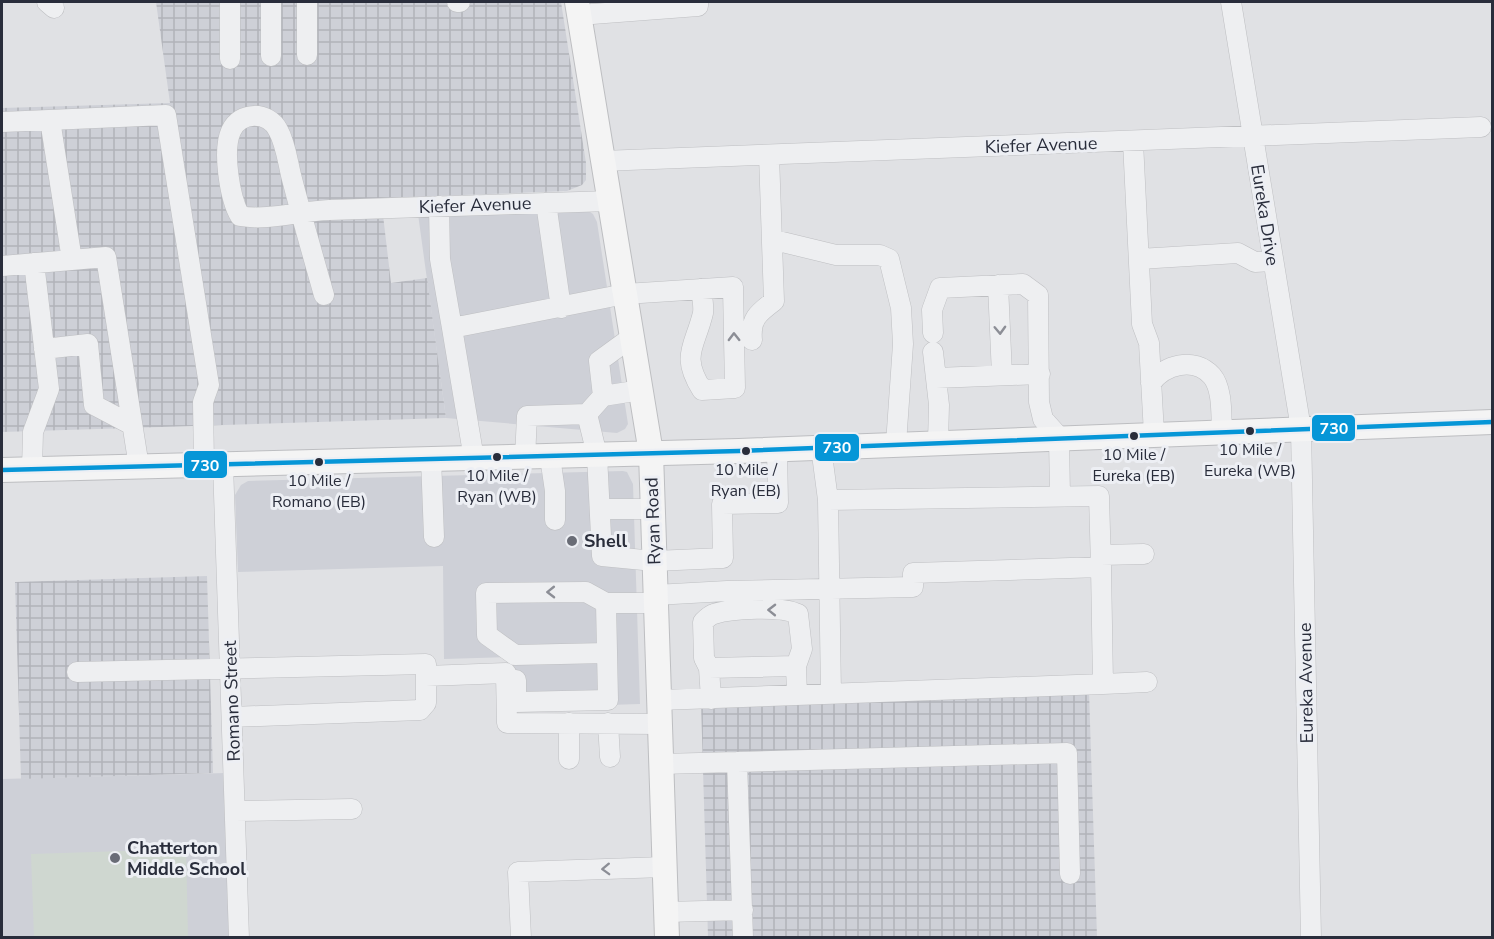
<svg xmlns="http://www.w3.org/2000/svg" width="1494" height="939" viewBox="0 0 1494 939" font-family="'Nunito Sans',sans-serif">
<defs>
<pattern id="industrial-grid" width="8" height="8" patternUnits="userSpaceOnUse" patternTransform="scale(1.5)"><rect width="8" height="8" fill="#ced0d7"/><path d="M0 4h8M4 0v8" fill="none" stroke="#b1b3b9"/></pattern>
</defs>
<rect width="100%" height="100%" fill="#e0e1e4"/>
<path fill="#ced0d7" d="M 587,210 L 593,214 L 597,222 L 628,424 L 625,429 L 617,433 L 446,418 L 418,214 Z
M 623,471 L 627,472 L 633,484 L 640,704 L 512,708 L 510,657 L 444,659 L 443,566 L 238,572 L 235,495 L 241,485 L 248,481 Z
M 226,773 L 232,937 L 2,937 L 2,779 Z"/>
<path fill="url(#industrial-grid)" d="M 156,2 L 561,2 L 586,163 L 586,180 L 582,185 L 567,191 L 381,198 L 391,283 L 427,278 L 446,418 L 2,432 L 2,108 L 170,103 Z
M 207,576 L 213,773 L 21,779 L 15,582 Z
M 1089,691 L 1097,937 L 708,937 L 701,703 Z"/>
<path fill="#cfd7d0" d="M 186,849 L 188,937 L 34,937 L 31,854 Z"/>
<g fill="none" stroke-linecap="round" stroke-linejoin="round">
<defs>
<path id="minor" d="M 47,2 L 54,8
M 230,2 L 230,59
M 271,2 L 271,56
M 307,2 L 307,55
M 457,2 L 460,2
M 1231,2 L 1301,429 L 1311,938
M 579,15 L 698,6 L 698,2
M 50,120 L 72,260
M 2,122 L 166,115 L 209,385 L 203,402 L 204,465
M 1133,142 L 1142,324 L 1149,343 L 1154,434
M 602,161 L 1481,127
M 546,203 L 561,308
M 439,206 L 440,259 L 452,328
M 774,240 L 836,255 L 880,255 L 889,259 L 901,308 L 903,344 L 896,444
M 1139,259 L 1238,253 L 1255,262 L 1272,261
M 2,266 L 106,257 L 139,467
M 998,285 L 1002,375
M 324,295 C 313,256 302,218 292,179 C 288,164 286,144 278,130 C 268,111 240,111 231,131 C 222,151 230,199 240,216 C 268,221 300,211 329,210 L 610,201
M 933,333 L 932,310 L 940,288 L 1023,284 L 1038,295 L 1039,402 L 1043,419 L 1059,437 L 1060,497
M 752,340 C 750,319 758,313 774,301 L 769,155
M 44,349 L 88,344 L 94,405 L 132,425
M 933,352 L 939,405 L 938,442
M 936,378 L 1040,374
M 1151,383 C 1164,365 1194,356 1212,376 C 1223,389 1221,416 1222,432
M 603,396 L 641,390
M 587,414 L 603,396 L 599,361 L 632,337
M 821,447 L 828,500 L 831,694
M 550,457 L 555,491 L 555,520
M 431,458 L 434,537
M 525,458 L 527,416 L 587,414 L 597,455 L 602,556 L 654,561 L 723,558 L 722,504 L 778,503 L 777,450
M 474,459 L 452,328 L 625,294 L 733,287 L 735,388 L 702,390 C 680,355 695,347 703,313 C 704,306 702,296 701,289
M 223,464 L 239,938
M 32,469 L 33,432 L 49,389 L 34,263
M 828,500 L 1099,496 L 1101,567
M 600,509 L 653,509
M 1101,555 L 1144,554
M 655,595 L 727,591 L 913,587 L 913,573 L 1101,567 L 1103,684 L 659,700
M 606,653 L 515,655 L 487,635 L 486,593 L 586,592 L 606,603 L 656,603
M 709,668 L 704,658 L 703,622 C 706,619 710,615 714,614 C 732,608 782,606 798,614 L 802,649 L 796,666
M 77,672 L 426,664 L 426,676 L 506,673 L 507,723 L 660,724
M 516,680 L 516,702 L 608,700 L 606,603
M 1103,684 L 1147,682
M 711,699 L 709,668 L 796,666 L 797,695
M 232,717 L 420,710 L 426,703 L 426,676
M 569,723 L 569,759
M 608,723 L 610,757
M 737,762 L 1067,753 L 1070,874
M 661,764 L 737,762 L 743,938
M 235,811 L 352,809
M 666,912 L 743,910
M 521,938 L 518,872 L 664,867"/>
<path id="major" d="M 577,2 L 651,453 L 667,938
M 2,470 L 739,451 L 1492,422"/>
</defs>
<use href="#minor" stroke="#bebfc2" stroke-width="21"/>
<use href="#major" stroke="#bdbec1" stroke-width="26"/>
<use href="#minor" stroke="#eeeff1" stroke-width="20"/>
<use href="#major" stroke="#f4f4f4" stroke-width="24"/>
<defs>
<path id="bus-1" d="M 2,470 L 739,451 L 1492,422"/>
</defs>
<use href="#bus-1" stroke="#edeff4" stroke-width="9"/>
<use href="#bus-1" stroke="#0696d7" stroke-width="4.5"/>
</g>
<defs><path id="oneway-chevron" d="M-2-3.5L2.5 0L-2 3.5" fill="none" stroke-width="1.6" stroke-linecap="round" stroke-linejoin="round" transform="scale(1.5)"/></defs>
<g stroke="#8c8e96">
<use href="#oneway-chevron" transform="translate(1000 330) rotate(88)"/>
<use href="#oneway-chevron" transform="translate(734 337) rotate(-91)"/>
<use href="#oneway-chevron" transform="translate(551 592) rotate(179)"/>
<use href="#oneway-chevron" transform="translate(772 610) rotate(-179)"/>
<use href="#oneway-chevron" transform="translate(606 869) rotate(178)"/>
</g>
<g fill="#292d3b" stroke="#edeff4" stroke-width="2">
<circle cx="1250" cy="431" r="5"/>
<circle cx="1134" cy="436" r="5"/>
<circle cx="746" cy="451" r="5"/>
<circle cx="497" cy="457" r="5"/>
<circle cx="319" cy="462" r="5"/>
</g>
<g fill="#696c76" stroke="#edeff4" stroke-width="2">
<circle cx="572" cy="541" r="6"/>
<circle cx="115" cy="858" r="6"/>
</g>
<g text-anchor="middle" stroke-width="6" stroke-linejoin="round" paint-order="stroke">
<g font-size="16" fill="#292d3b" stroke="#edeff4">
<text x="1250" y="455">10 Mile /<tspan x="1250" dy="21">Eureka (WB)</tspan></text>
<text x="1134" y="460">10 Mile /<tspan x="1134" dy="21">Eureka (EB)</tspan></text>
<text x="746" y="475">10 Mile /<tspan x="746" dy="21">Ryan (EB)</tspan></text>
<text x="497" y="481">10 Mile /<tspan x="497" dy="21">Ryan (WB)</tspan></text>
<text x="319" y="486">10 Mile /<tspan x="319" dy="21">Romano (EB)</tspan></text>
</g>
<g font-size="18" fill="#292d3b" stroke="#edeff4">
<text transform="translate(1041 145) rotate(-2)" y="6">Kiefer Avenue</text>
<text transform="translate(475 205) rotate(-2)" y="6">Kiefer Avenue</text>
<text transform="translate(1265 215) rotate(81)" y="6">Eureka Drive</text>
<text transform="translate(653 521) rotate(-92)" y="6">Ryan Road</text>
<text transform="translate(1306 683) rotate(-91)" y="6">Eureka Avenue</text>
<text transform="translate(232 701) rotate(-92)" y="6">Romano Street</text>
</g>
<g font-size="18" font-weight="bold" fill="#292d3b" stroke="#edeff4" text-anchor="start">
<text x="584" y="547">Shell</text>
<text x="127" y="854">Chatterton<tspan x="127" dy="21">Middle School</tspan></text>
</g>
</g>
<g stroke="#edeff4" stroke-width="2">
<rect x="1311" y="414" width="45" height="28" rx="6" fill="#0696d7"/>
<rect x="814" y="433" width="46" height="29" rx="6" fill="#0696d7"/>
<rect x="183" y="450" width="45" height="29" rx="6" fill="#0696d7"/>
</g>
<g font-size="16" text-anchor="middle" font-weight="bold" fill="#fff">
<text x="1334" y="434">730</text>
<text x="837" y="453">730</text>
<text x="205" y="471">730</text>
</g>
<rect width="1494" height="939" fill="none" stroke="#292d3b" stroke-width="6"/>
</svg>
